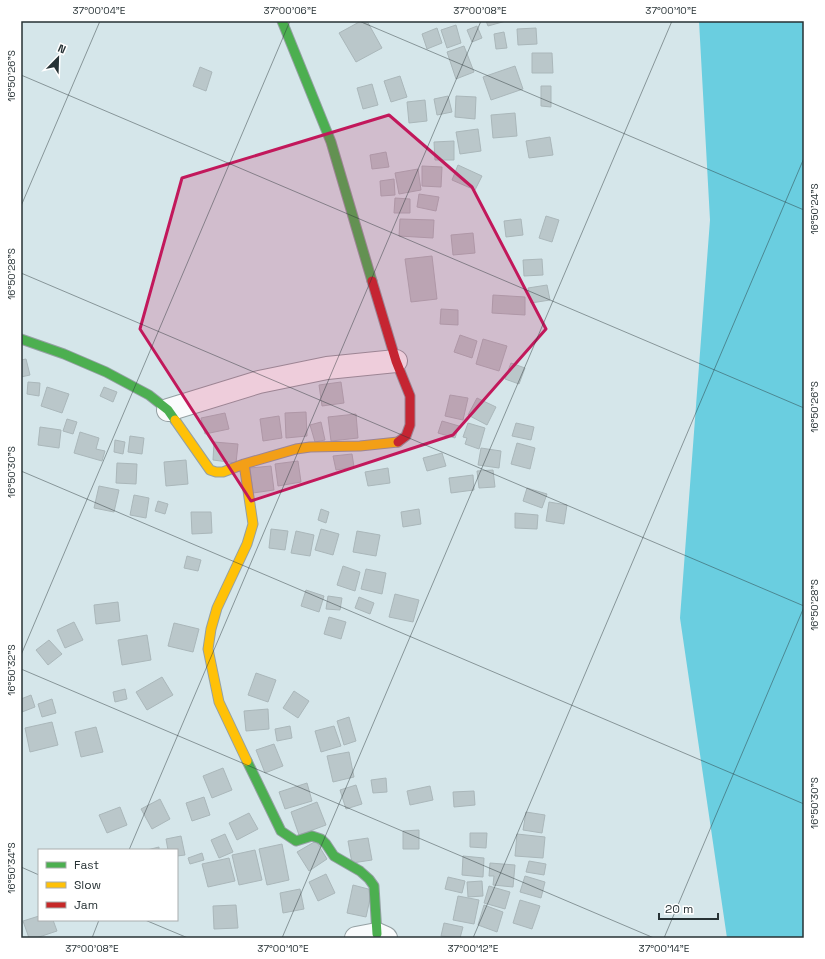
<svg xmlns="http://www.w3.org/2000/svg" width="825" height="959" viewBox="0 0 825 959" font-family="'Space Grotesk',sans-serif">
<rect width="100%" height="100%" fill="#d5e6ea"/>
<path fill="#6acee0" d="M 699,21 L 804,21 L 804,938 L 727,938 L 680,618 L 710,220 Z"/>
<path fill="#bac7ca" stroke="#aab7ba" d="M 361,21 L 367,21 L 382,48 L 356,62 L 339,33 Z
M 486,21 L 506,21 L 488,26 Z
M 456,25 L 461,43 L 447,48 L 441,30 Z
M 477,26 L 482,38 L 472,42 L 467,30 Z
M 437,28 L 442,43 L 427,49 L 422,34 Z
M 536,28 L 537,44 L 518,45 L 517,29 Z
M 504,32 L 507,48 L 496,49 L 494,34 Z
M 464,46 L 474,72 L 456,79 L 447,52 Z
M 532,53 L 552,53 L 553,73 L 532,73 Z
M 515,66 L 523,89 L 491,100 L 483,77 Z
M 200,67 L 212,72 L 206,91 L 193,86 Z
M 400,76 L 407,97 L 391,102 L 384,81 Z
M 372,84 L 378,105 L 363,109 L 357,88 Z
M 541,86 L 551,86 L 551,107 L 541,106 Z
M 448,96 L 452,112 L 437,115 L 434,99 Z
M 456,96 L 476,97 L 475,119 L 455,117 Z
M 425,100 L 427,121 L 409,123 L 407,102 Z
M 515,113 L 517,136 L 493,138 L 491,115 Z
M 478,129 L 481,151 L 460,154 L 456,132 Z
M 550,137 L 553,155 L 529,158 L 526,141 Z
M 454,141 L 454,160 L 435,160 L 434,142 Z
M 386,152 L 389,167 L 372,169 L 370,155 Z
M 458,165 L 482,176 L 475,190 L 452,180 Z
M 422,166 L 442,167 L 441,187 L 422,186 Z
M 418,169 L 421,190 L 399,194 L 395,173 Z
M 394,179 L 395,195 L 381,196 L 380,181 Z
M 419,194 L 439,197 L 436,211 L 417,207 Z
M 395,198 L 410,199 L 410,213 L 394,213 Z
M 546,216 L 559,220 L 552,242 L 539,238 Z
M 400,219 L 434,220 L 433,238 L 399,236 Z
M 521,219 L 523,235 L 506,237 L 504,221 Z
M 473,233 L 475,253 L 453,255 L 451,235 Z
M 432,256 L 437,299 L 411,302 L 405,259 Z
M 542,259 L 543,275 L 524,276 L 523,260 Z
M 547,285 L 550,300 L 531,303 L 528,288 Z
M 493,295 L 525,297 L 525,315 L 492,313 Z
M 441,309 L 458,310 L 458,325 L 440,324 Z
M 460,335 L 477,341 L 472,358 L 454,352 Z
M 483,339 L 507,346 L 499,371 L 476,364 Z
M 26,359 L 30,375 L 21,377 L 21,360 Z
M 511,363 L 525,368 L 519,384 L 505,379 Z
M 28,382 L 40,383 L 39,396 L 27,394 Z
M 341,382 L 344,403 L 322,406 L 319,385 Z
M 47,387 L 69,394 L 62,413 L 41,406 Z
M 104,387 L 117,392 L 113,402 L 100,396 Z
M 450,395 L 468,398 L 463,420 L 445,416 Z
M 477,398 L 496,407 L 487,425 L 468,415 Z
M 306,412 L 307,436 L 286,438 L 285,413 Z
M 225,413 L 229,429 L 205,434 L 201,418 Z
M 356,414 L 358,438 L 331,441 L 328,417 Z
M 279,416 L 282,438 L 263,441 L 260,419 Z
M 67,419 L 77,422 L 73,434 L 63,431 Z
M 442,421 L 459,426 L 455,438 L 438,433 Z
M 321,422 L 325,440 L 315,442 L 310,425 Z
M 468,423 L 485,428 L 479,449 L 465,444 L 467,438 L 463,437 Z
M 516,423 L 534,427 L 531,440 L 512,436 Z
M 40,427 L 61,430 L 59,448 L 38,445 Z
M 80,432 L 99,438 L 96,449 L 105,451 L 102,461 L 74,453 Z
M 130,436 L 144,438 L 142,454 L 128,452 Z
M 115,440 L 125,442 L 123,454 L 114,452 Z
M 214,442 L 238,444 L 236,463 L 213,460 Z
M 517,443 L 535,448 L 530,469 L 511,464 Z
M 481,448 L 501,451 L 499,468 L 478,465 Z
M 442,453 L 446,466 L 427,471 L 423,458 Z
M 352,454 L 354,467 L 336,470 L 333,456 Z
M 186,460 L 188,484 L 166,486 L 164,462 Z
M 298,461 L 301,482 L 278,486 L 275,464 Z
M 117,463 L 137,464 L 136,484 L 116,483 Z
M 271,466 L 274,490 L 253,493 L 250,468 Z
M 388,468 L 390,483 L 368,486 L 365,472 Z
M 493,470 L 495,487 L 479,488 L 477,471 Z
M 473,475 L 474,490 L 451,493 L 449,478 Z
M 99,486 L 119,490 L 114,512 L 94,508 Z
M 527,488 L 547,494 L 542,508 L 523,501 Z
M 134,495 L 149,498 L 146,518 L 130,515 Z
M 158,501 L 168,504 L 165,514 L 155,511 Z
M 549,502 L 567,505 L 564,524 L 546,521 Z
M 321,509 L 329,512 L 326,523 L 318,520 Z
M 419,509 L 421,524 L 403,527 L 401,512 Z
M 191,512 L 211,512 L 212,533 L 192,534 Z
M 515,513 L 538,515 L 537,529 L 515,528 Z
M 271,529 L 288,531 L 285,550 L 269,548 Z
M 321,529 L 339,534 L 333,555 L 315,550 Z
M 296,531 L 314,535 L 310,556 L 291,553 Z
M 357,531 L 380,535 L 376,556 L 353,552 Z
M 187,556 L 201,560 L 198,571 L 184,568 Z
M 343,566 L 360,572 L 355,591 L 337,585 Z
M 366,569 L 386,573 L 382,594 L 361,589 Z
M 306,590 L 324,596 L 319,612 L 301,606 Z
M 395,594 L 419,600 L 413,622 L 389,617 Z
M 328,596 L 342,598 L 340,610 L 326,609 Z
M 359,597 L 374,603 L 370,614 L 355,608 Z
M 118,602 L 120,621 L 96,624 L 94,605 Z
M 329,617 L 346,622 L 341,639 L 324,634 Z
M 74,622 L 83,640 L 65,648 L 57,630 Z
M 174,623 L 199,629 L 193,652 L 168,646 Z
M 147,635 L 151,660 L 122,665 L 118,640 Z
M 49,640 L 62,654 L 48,665 L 36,650 Z
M 256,673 L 276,680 L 268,702 L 248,695 Z
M 162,677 L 173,695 L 147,710 L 136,692 Z
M 125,689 L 127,699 L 115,702 L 113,692 Z
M 294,691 L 309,701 L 298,718 L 283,708 Z
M 31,695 L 35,707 L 22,712 L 21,699 Z
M 52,699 L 56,713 L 42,717 L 38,704 Z
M 268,709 L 269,729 L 246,731 L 244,711 Z
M 349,717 L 356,741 L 344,745 L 337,721 Z
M 52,722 L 58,745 L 30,752 L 25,728 Z
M 290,726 L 292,738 L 277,741 L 275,729 Z
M 334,726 L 341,746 L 321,752 L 315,731 Z
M 96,727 L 103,752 L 81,757 L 75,732 Z
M 274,744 L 283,766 L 265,773 L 256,750 Z
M 349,752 L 354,777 L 333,782 L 327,756 Z
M 223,768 L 232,790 L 212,798 L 203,776 Z
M 386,778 L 387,792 L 373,793 L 371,780 Z
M 307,783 L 312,801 L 285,809 L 279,792 Z
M 356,785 L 362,804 L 346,809 L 340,790 Z
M 430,786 L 433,800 L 410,805 L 407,791 Z
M 474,791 L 475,805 L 454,807 L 453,792 Z
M 204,797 L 210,815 L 192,821 L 186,803 Z
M 160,799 L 170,819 L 152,829 L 141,809 Z
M 317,802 L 326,825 L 299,835 L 291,812 Z
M 120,807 L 127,825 L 107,833 L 99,815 Z
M 526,812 L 545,815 L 542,833 L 523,830 Z
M 249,813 L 258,829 L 237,840 L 229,823 Z
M 419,830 L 419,849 L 403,849 L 403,831 Z
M 470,833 L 487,833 L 486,848 L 470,847 Z
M 225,834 L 233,852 L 219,858 L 211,840 Z
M 517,834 L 545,837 L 543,858 L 515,856 Z
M 181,836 L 185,855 L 177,856 L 177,850 L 168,850 L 166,839 Z
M 368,838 L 372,860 L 352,863 L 348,841 Z
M 316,841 L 327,859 L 309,871 L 297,852 Z
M 282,844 L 289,880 L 267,885 L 259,849 Z
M 159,847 L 159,850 L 147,850 Z
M 255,850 L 262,880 L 239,885 L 232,855 Z
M 202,853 L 204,860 L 190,864 L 188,858 Z
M 463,856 L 484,858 L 483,877 L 462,875 Z
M 229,858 L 235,881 L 208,887 L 202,864 Z
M 529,861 L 546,864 L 544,875 L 526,872 Z
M 490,863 L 515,865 L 513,887 L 493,885 L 494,876 L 489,876 Z
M 326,874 L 335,893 L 318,901 L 309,882 Z
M 525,876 L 545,882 L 541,898 L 520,892 Z
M 448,877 L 465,881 L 462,893 L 445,889 Z
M 482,881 L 483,896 L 468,897 L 467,882 Z
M 353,885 L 372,890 L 366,917 L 347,913 Z
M 489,886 L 510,892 L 505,909 L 484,903 Z
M 300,889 L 304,909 L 283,913 L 280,893 Z
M 458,896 L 479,900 L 474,924 L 453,920 Z
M 520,900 L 540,906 L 532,929 L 513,923 Z
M 236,905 L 238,928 L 214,929 L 213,906 Z
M 484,905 L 503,912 L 497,932 L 478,925 Z
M 39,916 L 39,920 L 53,920 L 57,931 L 36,938 L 29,938 L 23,921 Z
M 444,923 L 463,927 L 460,938 L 441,936 Z"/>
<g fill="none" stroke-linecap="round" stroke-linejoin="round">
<defs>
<path id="street" d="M 168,410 L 259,382 L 327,368 L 396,361
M 356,938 L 377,934 L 386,938"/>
<path id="fast" d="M 282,21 L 331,142 L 372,281
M 21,339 L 64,354 L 106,372 L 149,395 L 168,410 L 175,420
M 247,761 L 281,831 L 296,841 L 312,836 L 321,839 L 326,844 L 334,856 L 360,871 L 369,879 L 374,886 L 377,934"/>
<path id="slow" d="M 175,420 L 210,470 L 216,472 L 223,472 L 244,464 L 296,449 L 310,447 L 360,446 L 398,442
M 244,464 L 253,524 L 247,544 L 217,608 L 211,629 L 208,649 L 219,702 L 247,761"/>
<path id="jam" d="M 372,281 L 396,361 L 410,396 L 410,425 L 406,436 L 398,442"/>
</defs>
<use href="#street" stroke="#94a0a3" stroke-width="24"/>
<use href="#fast" stroke="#94a0a3" stroke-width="11"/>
<use href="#slow" stroke="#94a0a3" stroke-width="11"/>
<use href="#jam" stroke="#94a0a3" stroke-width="11"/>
<use href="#street" stroke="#f9fbfc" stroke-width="22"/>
<use href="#fast" stroke="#4caf50" stroke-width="9"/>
<use href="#slow" stroke="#ffc107" stroke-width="9"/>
<use href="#jam" stroke="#c62828" stroke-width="9"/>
</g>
<path fill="#c2185b" fill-opacity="0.2" stroke="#c2185b" stroke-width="3" stroke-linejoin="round" d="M 389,115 L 472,187 L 546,329 L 453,435 L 251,501 L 140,329 L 182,178 Z"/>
<path fill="none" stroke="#273235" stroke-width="1" stroke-opacity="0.45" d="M 359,21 L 804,210M 21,75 L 804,408M 21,206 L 100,21M 21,273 L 804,606M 21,471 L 804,804M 21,655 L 290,21M 21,669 L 654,938M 129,850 L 481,21M 21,867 L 39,875M 145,920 L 188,938M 92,938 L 99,920M 282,938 L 672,21M 473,938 L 804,158M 664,938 L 804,607"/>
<rect width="825" height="959" fill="none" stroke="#ffffff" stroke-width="44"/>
<rect x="38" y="849" width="140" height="72" fill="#ffffff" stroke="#a9adae"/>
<rect x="46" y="862" width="20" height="6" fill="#4caf50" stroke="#a9adae"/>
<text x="74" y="869" font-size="12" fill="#273235">Fast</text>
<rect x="46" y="882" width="20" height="6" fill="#ffc107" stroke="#a9adae"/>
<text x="74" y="889" font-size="12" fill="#273235">Slow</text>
<rect x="46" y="902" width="20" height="6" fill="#c62828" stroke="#a9adae"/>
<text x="74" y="909" font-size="12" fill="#273235">Jam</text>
<g transform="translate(58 58) rotate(23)" stroke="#ffffff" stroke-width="3" paint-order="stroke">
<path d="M0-3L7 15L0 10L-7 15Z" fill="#273235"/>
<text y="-6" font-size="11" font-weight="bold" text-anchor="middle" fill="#273235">N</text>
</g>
<path d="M659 913v6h59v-6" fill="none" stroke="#273235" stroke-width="2"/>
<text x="665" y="913" font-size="12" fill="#273235" stroke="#ffffff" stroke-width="3" paint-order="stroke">20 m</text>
<rect x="22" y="22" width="781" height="915" fill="none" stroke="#273235" stroke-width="1.5"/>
<g font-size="10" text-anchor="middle" fill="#273235">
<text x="99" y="14">37°00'04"E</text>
<text x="290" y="14">37°00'06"E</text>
<text x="480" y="14">37°00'08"E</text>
<text x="671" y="14">37°00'10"E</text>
<text transform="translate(11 76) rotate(-90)" y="4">16°50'26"S</text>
<text transform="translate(814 209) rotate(-90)" y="4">16°50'24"S</text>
<text transform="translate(11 274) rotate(-90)" y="4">16°50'28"S</text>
<text transform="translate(814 407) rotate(-90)" y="4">16°50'26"S</text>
<text transform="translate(11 472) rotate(-90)" y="4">16°50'30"S</text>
<text transform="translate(814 605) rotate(-90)" y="4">16°50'28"S</text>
<text transform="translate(11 670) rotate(-90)" y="4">16°50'32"S</text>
<text transform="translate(814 803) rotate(-90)" y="4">16°50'30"S</text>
<text transform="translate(11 868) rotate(-90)" y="4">16°50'34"S</text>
<text x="92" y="952">37°00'08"E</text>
<text x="283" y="952">37°00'10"E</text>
<text x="473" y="952">37°00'12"E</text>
<text x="664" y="952">37°00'14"E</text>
</g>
</svg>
